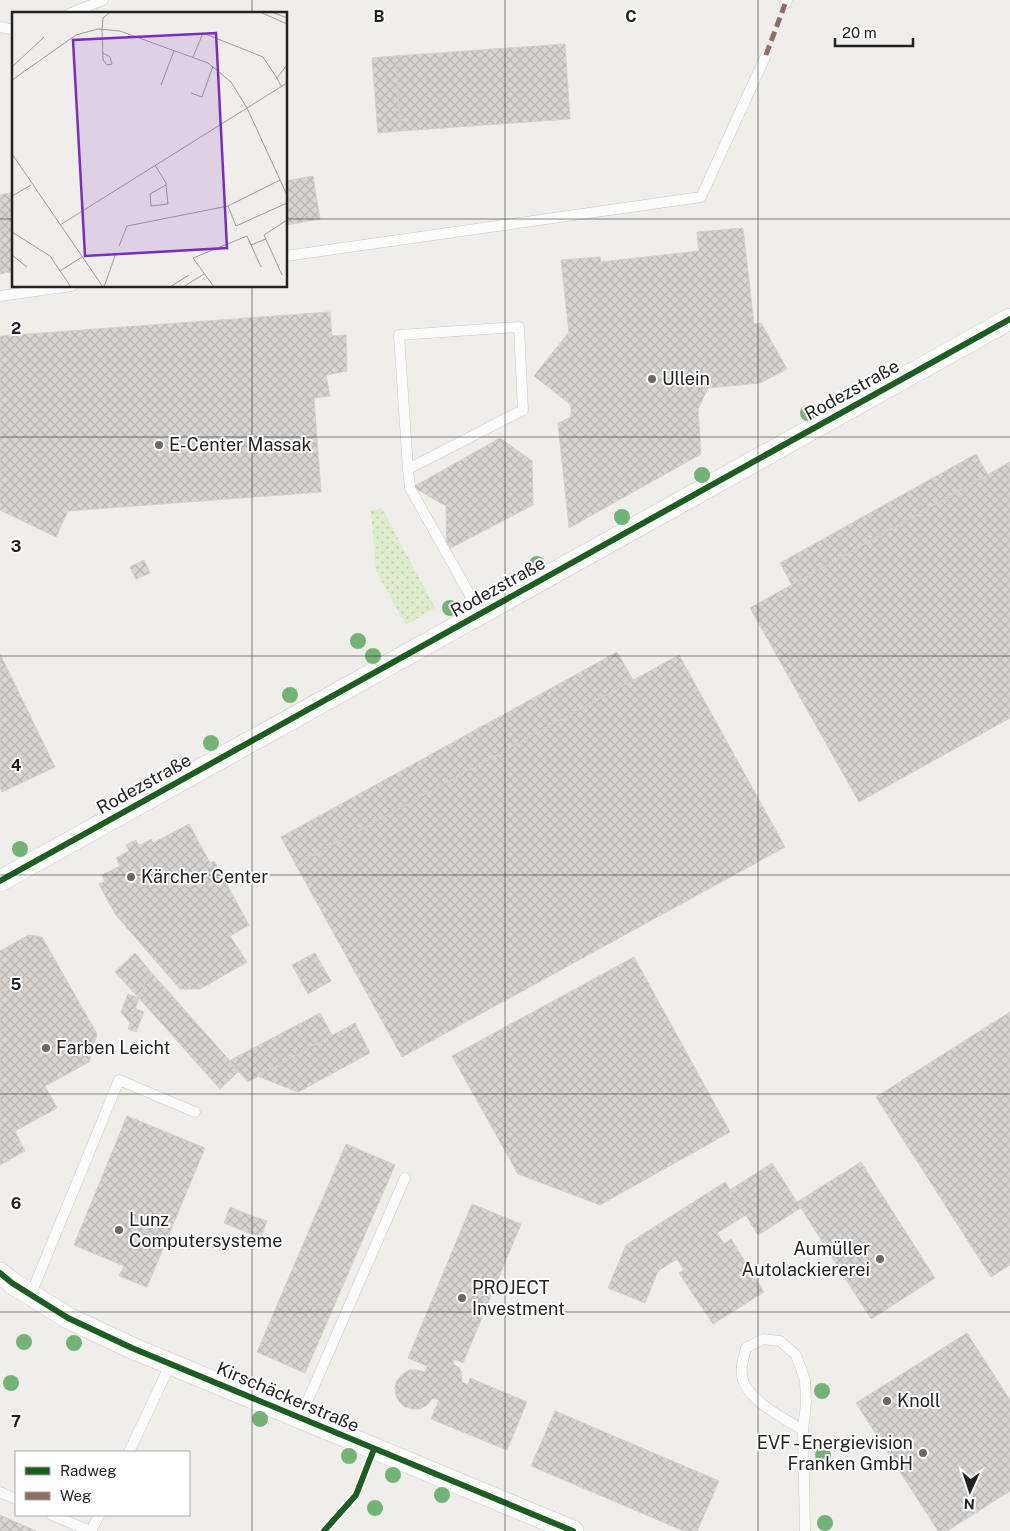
<svg xmlns="http://www.w3.org/2000/svg" width="1010" height="1531" viewBox="0 0 1010 1531" font-family="'Public Sans',sans-serif">
<defs>
<pattern id="grass-dots" width="8" height="8" patternUnits="userSpaceOnUse" patternTransform="scale(1.25)"><rect width="8" height="8" fill="#ddeccb"/><path d="M2 2h.1M6 6h.1" fill="none" stroke="#bdcaae" stroke-width="1.8" stroke-linecap="round"/></pattern>
<pattern id="building-cross-hatch" width="8" height="8" patternUnits="userSpaceOnUse" patternTransform="scale(1.25)"><rect width="8" height="8" fill="#d7d4d2"/><path d="M0 0l8 8M0 8l8-8" fill="none" stroke="#b8b6b4"/></pattern>
</defs>
<rect width="100%" height="100%" fill="#f0eeeb"/>
<path fill="url(#grass-dots)" d="M 382,508 L 435,608 L 406,625 L 376,571 L 371,511 Z"/>
<path fill="url(#building-cross-hatch)" stroke="#d3d0cc" d="M 565,44 L 570,119 L 401,131 L 395,56 Z
M 395,56 L 401,131 L 378,133 L 372,58 Z
M 313,176 L 320,219 L 286,225 L 286,181 Z
M 14,192 L 14,271 L 0,274 L 0,195 Z
M 743,228 L 754,324 L 761,323 L 787,369 L 760,383 L 708,388 L 698,409 L 701,454 L 569,528 L 558,423 L 571,417 L 571,405 L 534,376 L 569,332 L 561,260 L 600,257 L 601,262 L 699,251 L 697,232 Z
M 330,312 L 332,336 L 346,335 L 347,371 L 326,375 L 330,396 L 314,398 L 321,492 L 68,511 L 56,537 L 0,510 L 0,336 Z
M 500,438 L 532,461 L 533,505 L 447,550 L 446,506 L 413,487 Z
M 976,454 L 988,475 L 792,585 L 780,563 Z
M 1010,462 L 1010,718 L 859,802 L 750,608 Z
M 144,560 L 150,573 L 136,579 L 130,567 Z
M 617,652 L 633,680 L 296,865 L 281,837 Z
M 0,654 L 55,767 L 2,792 L 0,787 Z
M 679,655 L 785,847 L 402,1057 L 296,865 Z
M 189,824 L 210,863 L 214,861 L 249,925 L 230,936 L 247,962 L 200,989 L 180,989 L 115,914 L 99,884 L 105,881 L 102,875 L 120,866 L 116,858 L 129,851 L 126,845 L 136,840 L 139,846 L 151,839 L 153,843 Z
M 29,935 L 42,937 L 97,1034 L 89,1062 L 45,1086 L 57,1108 L 15,1131 L 25,1151 L 0,1165 L 0,951 Z
M 135,953 L 150,971 L 139,998 L 115,972 Z
M 315,953 L 331,981 L 308,994 L 292,965 Z
M 634,957 L 730,1132 L 600,1205 L 518,1174 L 452,1056 Z
M 150,971 L 239,1071 L 220,1089 L 139,998 Z
M 128,994 L 139,998 L 130,1023 L 121,1012 Z
M 135,1008 L 144,1012 L 136,1032 L 128,1029 Z
M 1010,1012 L 1010,1265 L 991,1277 L 876,1097 Z
M 320,1013 L 332,1035 L 248,1082 L 229,1061 Z
M 355,1023 L 370,1053 L 298,1092 L 257,1076 Z
M 127,1116 L 205,1148 L 147,1287 L 119,1276 L 124,1266 L 74,1245 Z
M 346,1144 L 395,1165 L 305,1373 L 257,1352 Z
M 861,1162 L 935,1278 L 871,1319 L 801,1208 L 758,1235 L 730,1190 L 772,1163 L 797,1202 Z
M 725,1182 L 746,1215 L 717,1233 L 724,1244 L 731,1239 L 764,1292 L 713,1324 L 679,1273 L 684,1270 L 677,1259 L 658,1271 L 645,1303 L 608,1288 L 626,1245 Z
M 472,1204 L 521,1224 L 463,1363 L 455,1359 L 453,1364 L 458,1367 L 461,1371 L 462,1382 L 468,1385 L 470,1378 L 527,1402 L 507,1450 L 431,1419 L 439,1400 L 433,1398 L 427,1405 L 420,1409 L 412,1409 L 405,1407 L 399,1402 L 396,1395 L 395,1387 L 397,1380 L 403,1374 L 409,1370 L 417,1370 L 425,1372 L 427,1366 L 408,1358 Z
M 230,1207 L 255,1217 L 249,1233 L 224,1223 Z
M 255,1217 L 267,1221 L 261,1237 L 249,1233 Z
M 967,1333 L 1010,1400 L 1010,1491 L 947,1531 L 938,1531 L 856,1403 Z
M 555,1411 L 719,1481 L 697,1531 L 684,1531 L 531,1466 Z
M 0,1515 L 36,1531 L 0,1531 Z"/>
<g fill="none" stroke-linecap="round" stroke-linejoin="round">
<defs>
<path id="service" d="M 785,4 L 787,0
M 69,14 L 103,0
M 0,27 L 14,30
M 286,256 L 701,197 L 766,55
M 0,296 L 72,286
M 408,469 L 523,410 L 519,327 L 399,335 L 408,469 L 410,488 L 480,613
M 31,1294 L 119,1080 L 195,1112
M 300,1418 L 405,1178
M 803,1430 C 784,1418 754,1404 744,1383 C 739,1372 743,1359 746,1348 L 763,1339 L 780,1341 L 796,1355 L 805,1380 L 806,1403 L 803,1430 L 805,1531
M 129,1452 L 170,1365
M 0,1492 L 16,1499
M 52,1515 L 90,1531
M 91,1531 L 99,1515"/>
<path id="minor" d="M 0,881 L 1010,319
M 0,1273 L 12,1283 L 68,1318 L 132,1348 L 573,1531"/>
</defs>
<use href="#service" stroke="#c9c8c7" stroke-width="11"/>
<use href="#minor" stroke="#c9c8c7" stroke-width="22"/>
<use href="#service" stroke="#fdfcfc" stroke-width="10"/>
<use href="#minor" stroke="#fdfcfc" stroke-width="21"/>
<path stroke="#8d6e63" stroke-width="5" stroke-dasharray="10 5" stroke-linecap="butt" d="M 766,55 L 785,4"/>
<defs>
<path id="cycleway" d="M 0,881 L 1010,319
M 0,1273 L 12,1283 L 68,1318 L 132,1348 L 573,1531
M 324,1531 L 356,1495 L 374,1449"/>
</defs>
<use href="#cycleway" stroke="#fff" stroke-width="9"/>
<use href="#cycleway" stroke="#1b5e20" stroke-width="6"/>
</g>
<g fill="#73b476">
<circle cx="808" cy="413" r="8"/>
<circle cx="702" cy="475" r="8"/>
<circle cx="622" cy="517" r="8"/>
<circle cx="537" cy="564" r="8"/>
<circle cx="450" cy="608" r="8"/>
<circle cx="358" cy="641" r="8"/>
<circle cx="373" cy="656" r="8"/>
<circle cx="290" cy="695" r="8"/>
<circle cx="211" cy="743" r="8"/>
<circle cx="20" cy="849" r="8"/>
<circle cx="24" cy="1342" r="8"/>
<circle cx="74" cy="1343" r="8"/>
<circle cx="11" cy="1383" r="8"/>
<circle cx="822" cy="1391" r="8"/>
<circle cx="260" cy="1419" r="8"/>
<circle cx="823" cy="1455" r="8"/>
<circle cx="349" cy="1456" r="8"/>
<circle cx="393" cy="1475" r="8"/>
<circle cx="442" cy="1495" r="8"/>
<circle cx="375" cy="1508" r="8"/>
<circle cx="825" cy="1523" r="8"/>
</g>
<path fill="none" stroke="#222" stroke-width="1" stroke-opacity="0.55" d="M 252,0 L 252,14M 505,0 L 505,1531M 758,0 L 758,1531M 0,219 L 14,219M 286,219 L 1010,219M 252,286 L 252,1531M 0,437 L 1010,437M 0,656 L 1010,656M 0,875 L 1010,875M 0,1094 L 1010,1094M 0,1312 L 1010,1312"/>
<g fill="#6a6968" stroke="#fff" stroke-width="2">
<circle cx="652" cy="379" r="5"/>
<circle cx="159" cy="445" r="5"/>
<circle cx="131" cy="877" r="5"/>
<circle cx="46" cy="1048" r="5"/>
<circle cx="119" cy="1230" r="5"/>
<circle cx="880" cy="1259" r="5"/>
<circle cx="462" cy="1298" r="5"/>
<circle cx="887" cy="1401" r="5"/>
<circle cx="923" cy="1453" r="5"/>
</g>
<g text-anchor="middle" stroke-width="4" stroke-linejoin="round" paint-order="stroke">
<g font-size="18" fill="#222" stroke="#fff" text-anchor="start">
<text x="662" y="385">Ullein</text>
<text x="169" y="451">E-Center Massak</text>
<text x="141" y="883">Kärcher Center</text>
<text x="56" y="1054">Farben Leicht</text>
<text x="129" y="1226">Lunz<tspan x="129" dy="21">Computersysteme</tspan></text>
<text x="870" y="1255" text-anchor="end">Aumüller<tspan x="870" dy="21">Autolackiererei</tspan></text>
<text x="472" y="1294">PROJECT<tspan x="472" dy="21">Investment</tspan></text>
<text x="897" y="1407">Knoll</text>
<text x="913" y="1449" text-anchor="end">EVF - Energievision<tspan x="913" dy="21">Franken GmbH</tspan></text>
</g>
<g font-size="18" fill="#222" stroke="#fff">
<text transform="translate(852 390) rotate(-29)" y="6">Rodezstraße</text>
<text transform="translate(498 587) rotate(-29)" y="6">Rodezstraße</text>
<text transform="translate(144 784) rotate(-29)" y="6">Rodezstraße</text>
<text transform="translate(288 1397) rotate(23)" y="6">Kirschäckerstraße</text>
</g>
</g>
<g transform="translate(12 12)">
<rect width="275" height="275" fill="#f0eeeb"/>
<path fill="none" stroke="#9e9c9b" stroke-width="1" d="M 248,0 L 275,12M 260,0 L 275,6M 91,41 L 98,45 L 100,52 L 95,53 L 91,48 L 90,17 L 91,6 L 98,0M 181,45 L 191,21 L 251,45 L 265,66M 0,55 L 32,25M 0,68 L 64,23 L 86,17 L 108,19 L 196,51 L 219,70 L 235,96 L 275,183M 149,73 L 162,39M 269,74 L 265,66 L 275,53M 179,81 L 190,85 L 201,54M 0,142 L 91,275M 143,153 L 154,171 L 154,173 L 156,192 L 139,194 L 138,182 L 154,173M 268,168 L 216,194 L 224,214 L 275,191M 0,184 L 19,173M 48,213 L 275,71M 0,220 L 38,244 L 59,275M 107,234 L 115,214 L 216,194M 0,243 L 15,255M 249,255 L 239,233 L 254,227M 48,259 L 70,245M 270,263 L 252,223 L 275,208M 92,275 L 104,241M 158,275 L 177,263M 171,275 L 192,262M 202,275 L 181,246 L 235,224 L 239,233"/>
<path fill="#7b2cbf" fill-opacity="0.15" stroke="#7b2cbf" stroke-width="2.5" d="M 204,21 L 215,236 L 73,244 L 61,28 Z"/>
<rect width="275" height="275" fill="none" stroke="#222" stroke-width="2.5"/>
</g>
<g font-size="16" text-anchor="middle" font-weight="bold" fill="#222" stroke="#fff" stroke-width="4" stroke-linejoin="round" paint-order="stroke">
<text x="379" y="22">B</text>
<text x="631" y="22">C</text>
<text x="16" y="334">2</text>
<text x="16" y="552">3</text>
<text x="16" y="771">4</text>
<text x="16" y="990">5</text>
<text x="16" y="1209">6</text>
<text x="16" y="1427">7</text>
</g>
<rect x="15" y="1451" width="175" height="65" fill="#ffffff" stroke="#a7a7a7"/>
<rect x="25" y="1467" width="25" height="8" fill="#1b5e20" stroke="#a7a7a7"/>
<text x="60" y="1476" font-size="15" fill="#222222">Radweg</text>
<rect x="25" y="1492" width="25" height="8" fill="#8d6e63" stroke="#a7a7a7"/>
<text x="60" y="1501" font-size="15" fill="#222222">Weg</text>
<g transform="translate(970 1491) rotate(183)" stroke="#ffffff" stroke-width="4" paint-order="stroke">
<path d="M0-4L9 19L0 12L-9 19Z" fill="#222222"/>
<text y="-8" font-size="14" font-weight="bold" text-anchor="middle" fill="#222222">N</text>
</g>
<path d="M835 38v8h78v-8" fill="none" stroke="#222222" stroke-width="2.5"/>
<text x="842" y="38" font-size="15" fill="#222222" stroke="#ffffff" stroke-width="4" paint-order="stroke">20 m</text>
</svg>
